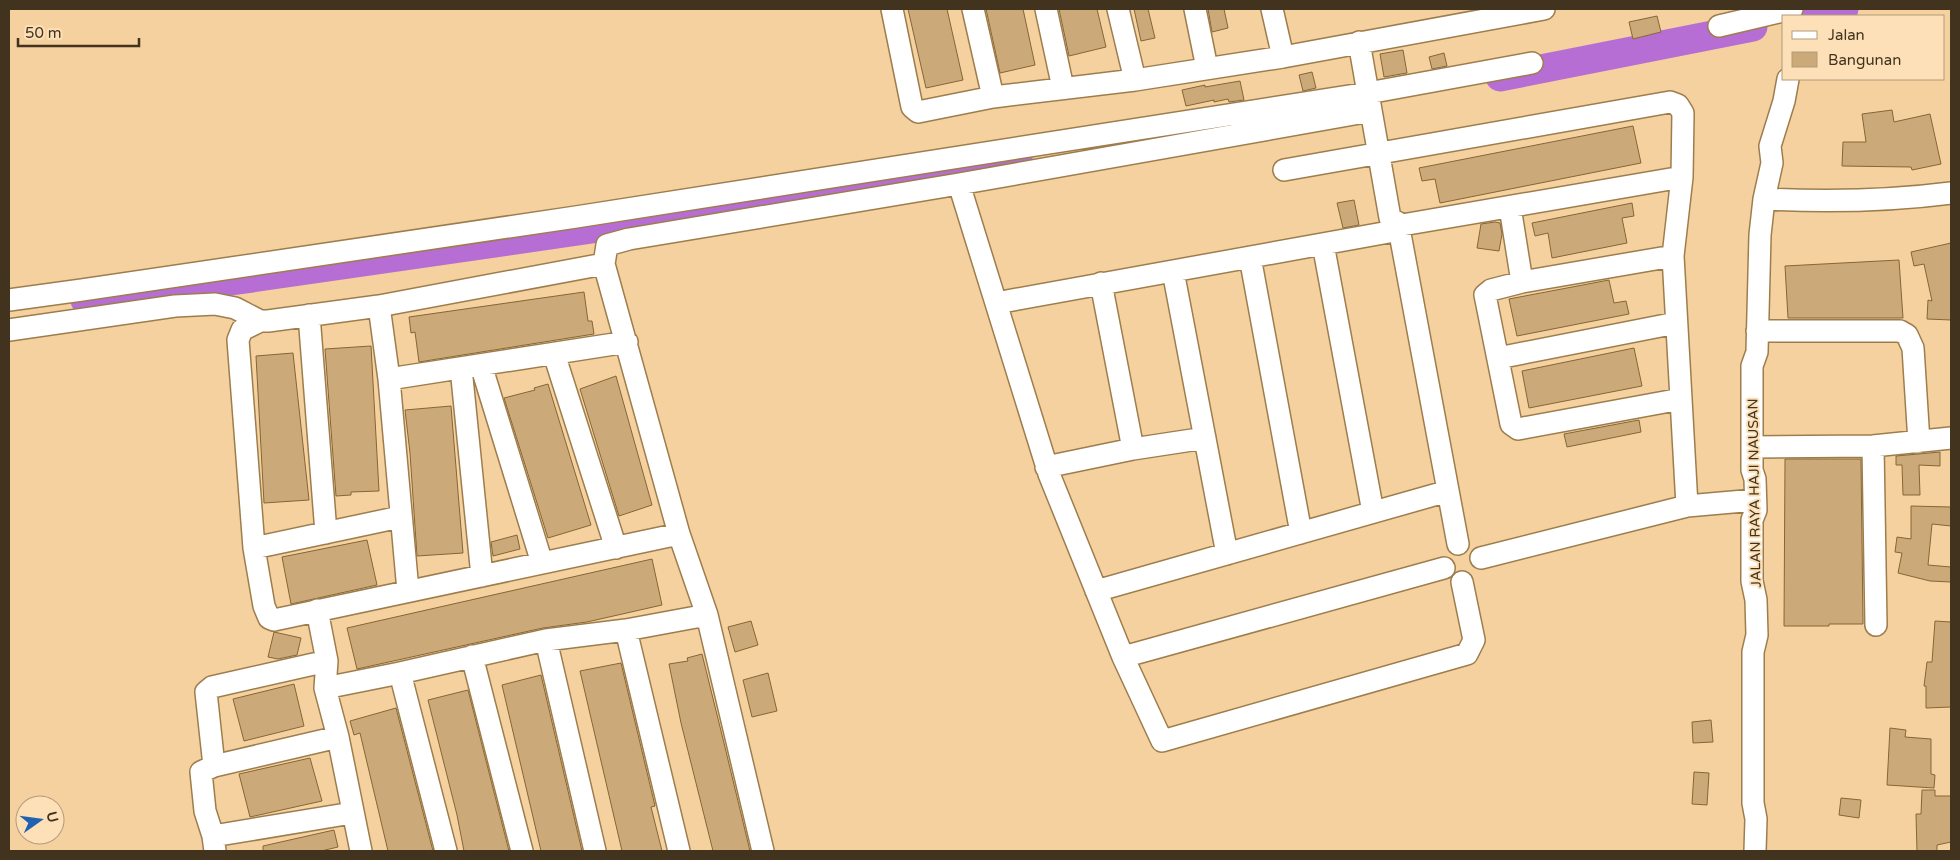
<svg xmlns="http://www.w3.org/2000/svg" width="1960" height="860" viewBox="0 0 1960 860" font-family="'Varela Round',sans-serif">
<rect width="100%" height="100%" fill="#f5d19f"/>
<g fill="none" stroke-linecap="round" stroke-linejoin="round">
<path stroke="#b76ed4" stroke-width="29" d="M 1807,16 L 1844,9
M 1500,77 L 1753,27
M 85,300 L 252,278 L 599,228 L 1018,158"/>
</g>
<path fill="#cca978" stroke="#866636" d="M 908,9 L 947,9 L 963,80 L 926,88 Z
M 986,9 L 1023,9 L 1035,65 L 1000,73 Z
M 1059,9 L 1097,9 L 1106,47 L 1069,56 Z
M 1134,9 L 1148,9 L 1155,38 L 1141,41 Z
M 1208,9 L 1224,9 L 1228,28 L 1212,32 Z
M 1657,16 L 1661,32 L 1633,39 L 1629,22 Z
M 1403,50 L 1407,73 L 1384,77 L 1380,54 Z
M 1444,53 L 1447,66 L 1432,69 L 1429,57 Z
M 1312,72 L 1316,88 L 1303,91 L 1299,75 Z
M 1240,81 L 1244,100 L 1229,102 L 1228,99 L 1214,102 L 1214,100 L 1186,106 L 1182,90 L 1205,85 L 1205,87 Z
M 1892,110 L 1894,122 L 1930,114 L 1941,164 L 1912,170 L 1911,167 L 1842,166 L 1843,142 L 1866,142 L 1862,114 Z
M 1633,126 L 1641,163 L 1440,203 L 1435,179 L 1422,181 L 1419,168 Z
M 1354,200 L 1359,225 L 1343,228 L 1337,203 Z
M 1632,203 L 1634,216 L 1622,218 L 1627,243 L 1552,258 L 1548,233 L 1535,236 L 1532,223 Z
M 1495,222 L 1500,223 L 1502,234 L 1499,251 L 1477,248 L 1481,224 Z
M 1951,243 L 1951,320 L 1927,319 L 1928,300 L 1932,301 L 1924,264 L 1914,266 L 1911,252 Z
M 1899,260 L 1903,318 L 1788,318 L 1785,266 Z
M 1609,280 L 1614,303 L 1626,301 L 1629,314 L 1517,336 L 1509,299 Z
M 584,292 L 588,321 L 592,321 L 594,334 L 419,362 L 415,332 L 411,333 L 409,317 Z
M 371,346 L 379,491 L 351,492 L 351,495 L 336,496 L 325,349 Z
M 1634,348 L 1642,386 L 1529,408 L 1522,371 Z
M 293,353 L 309,500 L 264,503 L 256,356 Z
M 616,376 L 652,505 L 619,516 L 580,389 Z
M 548,384 L 591,525 L 548,538 L 504,398 L 535,390 L 534,388 Z
M 451,406 L 463,553 L 417,556 L 410,453 L 405,410 Z
M 1639,420 L 1641,432 L 1567,447 L 1564,434 Z
M 1940,452 L 1940,466 L 1919,465 L 1920,495 L 1903,495 L 1902,465 L 1896,465 L 1896,456 Z
M 1785,459 L 1861,459 L 1863,624 L 1829,624 L 1829,626 L 1784,626 Z
M 1911,506 L 1951,507 L 1951,526 L 1932,524 L 1928,565 L 1951,567 L 1951,582 L 1930,581 L 1898,573 L 1902,553 L 1895,552 L 1897,537 L 1911,539 Z
M 517,535 L 520,549 L 493,556 L 491,542 Z
M 367,540 L 377,585 L 291,604 L 282,557 Z
M 652,559 L 662,605 L 587,622 L 543,628 L 357,669 L 347,628 Z
M 751,621 L 758,645 L 735,652 L 728,627 Z
M 1935,621 L 1951,622 L 1951,707 L 1926,708 L 1926,686 L 1924,686 L 1927,662 L 1932,662 Z
M 274,632 L 301,638 L 297,655 L 278,659 L 268,657 Z
M 702,654 L 723,739 L 750,851 L 713,851 L 681,723 L 669,664 L 688,661 L 687,658 Z
M 621,663 L 655,806 L 651,807 L 662,851 L 622,851 L 580,671 Z
M 768,673 L 777,711 L 752,717 L 743,680 Z
M 541,675 L 582,851 L 541,851 L 502,685 Z
M 294,684 L 304,726 L 244,741 L 233,699 Z
M 468,690 L 509,851 L 464,851 L 457,815 L 428,700 Z
M 396,708 L 433,851 L 388,851 L 360,733 L 354,735 L 350,721 Z
M 1711,720 L 1713,742 L 1693,743 L 1692,722 Z
M 1890,728 L 1906,730 L 1905,737 L 1931,739 L 1931,774 L 1935,775 L 1934,788 L 1887,785 Z
M 310,758 L 322,801 L 250,817 L 239,774 Z
M 1694,772 L 1709,773 L 1707,805 L 1692,804 Z
M 1922,790 L 1935,790 L 1935,796 L 1951,796 L 1951,842 L 1937,845 L 1937,851 L 1917,851 L 1916,814 L 1921,814 Z
M 1841,798 L 1861,800 L 1859,818 L 1839,815 Z
M 334,830 L 338,847 L 321,851 L 263,851 L 263,846 Z"/>
<g fill="none" stroke-linecap="round" stroke-linejoin="round">
<defs>
<path id="minor" d="M 892,9 L 912,107 L 918,112 L 993,97 L 1135,80 L 1283,57 L 1544,9
M 973,9 L 993,97
M 1046,9 L 1063,88
M 1118,9 L 1135,80
M 1195,9 L 1207,68
M 1272,9 L 1283,57
M 1719,26 L 1792,9
M 1359,42 L 1390,218 L 1402,225 L 1682,177
M 1284,170 L 1670,102 L 1678,105 L 1683,113 L 1682,177 L 1673,256 L 1687,506
M 959,184 L 1049,474 L 1123,657 L 1162,741 L 1467,654 L 1474,640 L 1462,582
M 1764,199 C 1827,202 1889,201 1951,193
M 1510,207 L 1522,282
M 1398,223 L 1458,544
M 1323,244 L 1373,512
M 1673,256 L 1522,282 L 1491,290 L 1485,295 L 1511,424 L 1518,429 L 1681,399
M 1250,257 L 1301,533
M 1173,271 L 1227,554
M 1101,283 L 1133,449
M 9,300 L 82,290 L 576,217 L 1368,93 L 1532,63
M 996,303 L 1400,230
M 379,306 L 389,379 L 408,591
M 309,315 L 326,533
M 260,321 L 242,330 L 238,340 L 254,548 L 264,606 L 269,618 L 274,620 L 679,534
M 9,330 L 175,306 L 215,304 L 235,308 L 260,321 L 268,321 L 379,306 L 604,264
M 1757,331 L 1900,331 L 1907,335 L 1913,348 L 1919,442
M 554,354 L 616,548
M 1498,358 L 1676,323
M 481,365 L 542,563
M 461,368 L 482,576
M 389,379 L 627,342
M 1873,446 L 1876,625
M 1752,447 L 1873,446 L 1951,438
M 1046,467 L 1133,449 L 1205,438
M 254,548 L 400,517
M 1481,558 L 1687,506 L 1755,500
M 1096,591 L 1448,491
M 317,610 L 327,661 L 325,688 L 338,737 L 361,851
M 626,630 L 679,851
M 546,640 L 595,851
M 472,656 L 522,851
M 1123,657 L 1444,568
M 400,673 L 446,851
M 325,688 L 400,673 L 546,640 L 626,630 L 707,615
M 214,766 L 338,737
M 213,836 L 352,813
M 215,851 L 213,836 L 205,811 L 201,772 L 214,766 L 206,692 L 212,687 L 327,661
M 763,851 L 707,615 L 679,534 L 604,264 L 607,245 L 629,239 L 959,184 L 1371,111
M 1755,851 L 1756,819 L 1753,803 L 1753,652 L 1757,635 L 1756,600 L 1752,581 L 1752,520 L 1756,510 L 1755,479 L 1752,470 L 1752,366 L 1757,352 L 1760,235 L 1764,199 L 1772,163 L 1770,146 L 1784,101 L 1788,79"/>
</defs>
<use href="#minor" stroke="#9e7d4d" stroke-width="24"/>
<use href="#minor" stroke="#fff" stroke-width="21"/>
</g>
<g text-anchor="middle" stroke-width="4" stroke-linejoin="round" paint-order="stroke">
<g font-size="14" fill="#41331e" stroke="#fde0b8">
<text transform="translate(1754 493) rotate(-91)" y="5">JALAN RAYA HAJI NAUSAN</text>
</g>
</g>
<rect width="1960" height="860" fill="none" stroke="#41331e" stroke-width="20"/>
<rect x="1782" y="15" width="162" height="65" fill="#fde0b8" stroke="#b29b7a"/>
<rect x="1792" y="31" width="25" height="8" fill="#ffffff" stroke="#b29b7a"/>
<text x="1828" y="40" font-size="15" fill="#41331e">Jalan</text>
<rect x="1792" y="52" width="25" height="15" fill="#cca978" stroke="#b29b7a"/>
<text x="1828" y="65" font-size="15" fill="#41331e">Bangunan</text>
<g transform="translate(40 820) rotate(76)"><circle r="24" fill="#fde0b8" stroke="#b29b7a"/>
<path d="M0-4L9 19L0 12L-9 19Z" fill="#2061b2"/>
<text y="-8" font-size="14" font-weight="bold" text-anchor="middle" fill="#41331e">U</text>
</g>
<path d="M18 38v8h121v-8" fill="none" stroke="#41331e" stroke-width="2.5"/>
<text x="25" y="38" font-size="15" fill="#41331e" stroke="#fde0b8" stroke-width="4" paint-order="stroke">50 m</text>
</svg>
